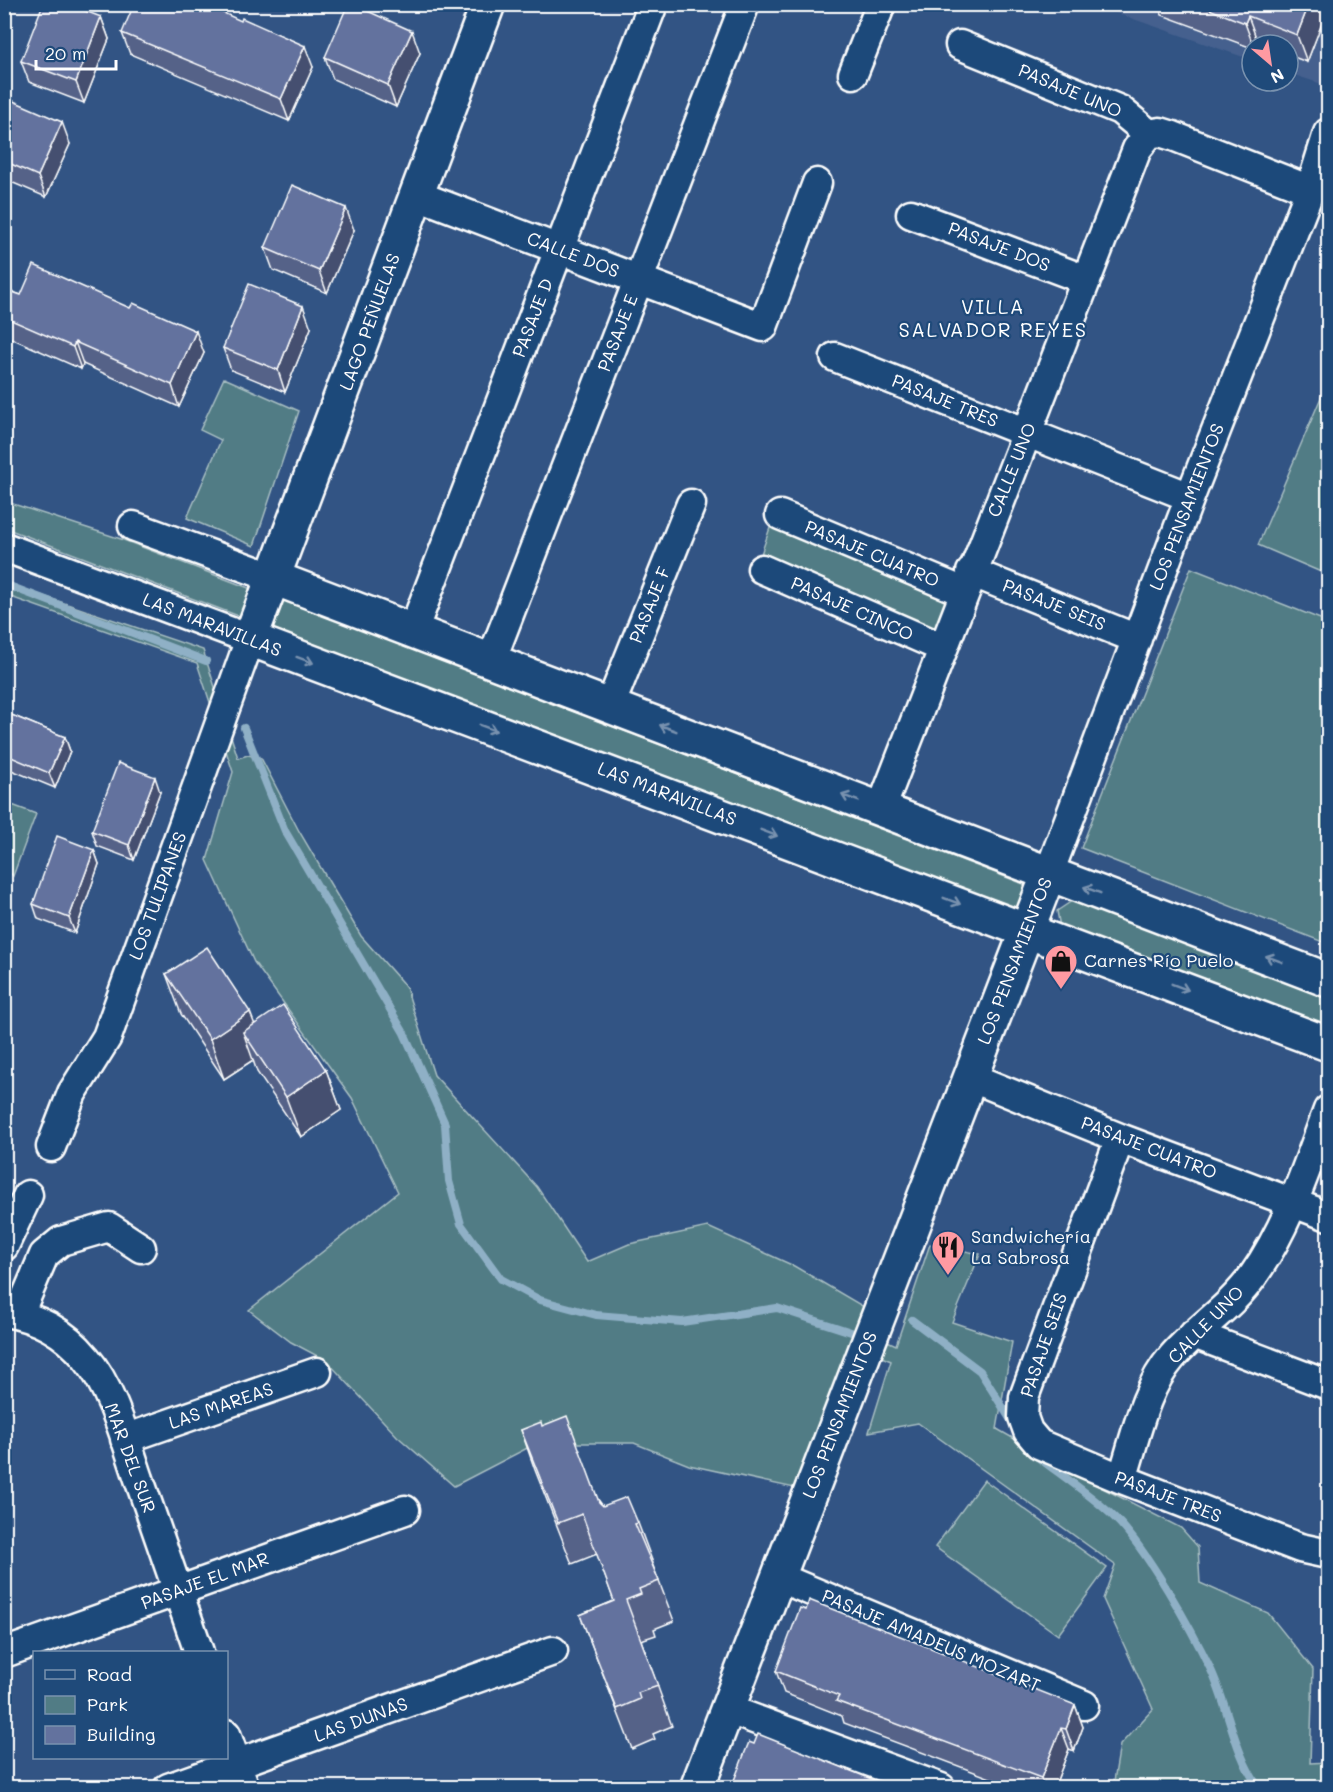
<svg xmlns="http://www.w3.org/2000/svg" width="1333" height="1792" viewBox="0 0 1333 1792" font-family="Mali,sans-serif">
<rect width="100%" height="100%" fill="#325484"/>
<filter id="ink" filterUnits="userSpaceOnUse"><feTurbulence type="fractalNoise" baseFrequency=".0167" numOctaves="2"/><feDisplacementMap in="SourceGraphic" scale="12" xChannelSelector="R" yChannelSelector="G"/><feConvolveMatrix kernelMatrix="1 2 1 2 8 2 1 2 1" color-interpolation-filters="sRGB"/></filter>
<g filter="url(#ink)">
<path fill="#45608e" d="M 1093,5 L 1328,5 L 1328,86 L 1288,73 L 1288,45 L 1252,45 L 1252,60 Z"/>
<path fill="#517c85" stroke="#a8bec2" stroke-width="1.5" d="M 224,378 L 299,411 L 254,546 L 187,518 L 221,440 L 200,430 Z
M 1328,381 L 1328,575 L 1258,545 Z
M 4,501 L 121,539 L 254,590 L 244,618 L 5,528 Z
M 773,519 L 958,593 L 941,641 L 758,563 Z
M 1191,568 L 1328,622 L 1328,944 L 1081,848 Z
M 5,583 L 203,650 L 238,758 L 248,755 L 261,758 L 299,831 L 361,936 L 406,987 L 434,1075 L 537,1187 L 587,1262 L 629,1244 L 708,1227 L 794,1266 L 864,1307 L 857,1327 L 896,1345 L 930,1244 L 980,1254 L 952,1322 L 1012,1342 L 997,1429 L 1075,1474 L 1181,1528 L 1198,1547 L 1200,1583 L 1268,1613 L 1313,1669 L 1310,1763 L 1328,1762 L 1328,1787 L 1113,1787 L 1120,1745 L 1153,1709 L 1103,1599 L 1115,1565 L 918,1423 L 869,1432 L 891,1361 L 852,1344 L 799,1489 L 689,1465 L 634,1443 L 537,1443 L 454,1486 L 397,1436 L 327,1361 L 291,1342 L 249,1310 L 398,1192 L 352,1098 L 254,962 L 207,860 L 233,772 L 197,663 L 5,595 Z
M 283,600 L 1029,886 L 1019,911 L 273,629 Z
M 4,802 L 36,814 L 13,876 L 5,867 Z
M 1075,899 L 1328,998 L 1328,1030 L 1060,927 L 1057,911 Z
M 984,1480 L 1107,1568 L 1058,1635 L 935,1547 Z"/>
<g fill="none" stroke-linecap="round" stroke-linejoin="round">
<path stroke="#8fb0c6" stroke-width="8" d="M 4,584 L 206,661
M 244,728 L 285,831 L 404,1033 L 445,1124 L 449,1181 L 461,1224 L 501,1279 L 540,1300 L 596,1315 L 682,1322 L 777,1308 L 851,1332
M 912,1320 L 980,1371 L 1014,1425
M 1035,1455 C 1061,1475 1090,1494 1114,1517 C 1146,1547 1192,1630 1211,1670 C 1229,1709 1234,1753 1259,1788"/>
<defs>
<path id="minor" d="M 960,45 L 1120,110 L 1149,134
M 853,74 L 881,4
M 1149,134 L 1160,132 L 1173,136 L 1310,190
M 417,195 L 763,327 L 817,183
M 911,214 L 1086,280
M 835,357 L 1190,497
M 780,515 L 964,592
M 133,526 L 274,578
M 4,547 L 250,639 L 107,1037 L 72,1093 L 51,1147
M 762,569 L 943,648
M 971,572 L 1137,639
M 413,631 L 653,4
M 491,661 L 745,4
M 610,706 L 691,504
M 881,809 L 1137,149 L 1149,134
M 1049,873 L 1190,497 L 1310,190 L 1328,133
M 970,1077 L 1120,1138 L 1328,1216
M 1120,1138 L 1024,1397 L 1023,1417 L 1028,1431 L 1039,1444 L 1122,1479 L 1300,1548 L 1328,1554
M 4,1246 L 28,1195
M 4,1312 C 37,1317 65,1332 86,1358 C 112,1388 126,1441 139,1479 C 159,1537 179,1595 199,1652
M 19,1314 L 44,1255 L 61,1241 L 109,1227 L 141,1248
M 1194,1334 L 1328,1385
M 125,1439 L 317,1372
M 1122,1479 C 1135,1440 1144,1389 1172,1357 C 1197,1328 1230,1308 1253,1276 C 1288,1227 1307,1166 1328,1110
M 778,1577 L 1084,1705
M 4,1653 L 405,1510
M 727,1709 L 941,1788
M 226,1734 L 245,1788
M 168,1788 L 553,1651"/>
<path id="tertiary" d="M 488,4 L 250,639 L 1328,1044
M 274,578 L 1328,980
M 697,1788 L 1049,873"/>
</defs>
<use href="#minor" stroke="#fff" stroke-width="33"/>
<use href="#tertiary" stroke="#fff" stroke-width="38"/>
<use href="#minor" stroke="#1f4a7a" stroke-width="28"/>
<use href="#tertiary" stroke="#1f4a7a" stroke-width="33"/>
</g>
<path fill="#556288" stroke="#fff" stroke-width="1.5" d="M 1158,4 L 1329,4 L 1307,62 L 1288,55 L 1288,45 L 1263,45 L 1258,43 L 1257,45 L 1252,45 L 1252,48 L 1162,15 Z
M 101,17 L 109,39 L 84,103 L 29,82 L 21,61 Z
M 122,33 L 313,67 L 289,121 L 130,54 Z
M 420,53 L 396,107 L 333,79 L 325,57 Z
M 4,97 L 70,144 L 46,197 L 4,179 Z
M 354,230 L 327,293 L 273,270 L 265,248 Z
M 4,289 L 21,295 L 204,353 L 179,407 L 83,364 L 81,369 L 4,335 Z
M 311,328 L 285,392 L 231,370 L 223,348 Z
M 4,712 L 65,737 L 70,751 L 55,788 L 4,767 Z
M 160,792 L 134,860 L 97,846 L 92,831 Z
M 94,850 L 99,864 L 75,933 L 38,919 L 33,904 Z
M 166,974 L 255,1024 L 326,1070 L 341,1110 L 301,1137 L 257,1072 L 253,1060 L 224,1079 L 181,1014 Z
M 542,1426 L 603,1506 L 638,1523 L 653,1563 L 652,1563 L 674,1621 L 654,1629 L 656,1635 L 641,1640 L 672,1726 L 653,1734 L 655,1739 L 632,1749 L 580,1615 L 614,1601 L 597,1554 L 572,1564 L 535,1470 L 521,1430 Z
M 776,1671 L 1075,1705 L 1083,1727 L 1074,1751 L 1069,1749 L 1054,1788 L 1017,1788 L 844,1723 L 842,1716 L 784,1693 Z"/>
<path fill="#45506f" stroke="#fff" stroke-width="1.5" d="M 1309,4 L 1329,4 L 1329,5 L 1307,62 L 1297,35 Z
M 1248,16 L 1258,43 L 1257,45 L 1253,45 L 1245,23 Z
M 101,17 L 109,39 L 84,103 L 76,82 Z
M 412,31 L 420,53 L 396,107 L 388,85 Z
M 305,46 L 313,67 L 289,121 L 281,99 Z
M 62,122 L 70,144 L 46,197 L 38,176 Z
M 346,208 L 354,230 L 327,293 L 319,271 Z
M 303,306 L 311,328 L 285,392 L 278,370 Z
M 196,331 L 204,353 L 179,407 L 172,385 Z
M 75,342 L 83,364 L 81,369 L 73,347 Z
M 65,737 L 70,751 L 55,788 L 49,773 Z
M 155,777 L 160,792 L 134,860 L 129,845 Z
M 94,850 L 99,864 L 75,933 L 69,918 Z
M 250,1012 L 265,1052 L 243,1032 L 253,1060 L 224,1079 L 210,1039 Z
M 326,1070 L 341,1110 L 301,1137 L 286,1097 Z
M 1075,1705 L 1083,1727 L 1074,1751 L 1066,1729 Z
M 1061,1728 L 1069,1749 L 1054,1788 L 1045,1788 L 1041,1778 Z"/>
<path fill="#63729e" stroke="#fff" stroke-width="1.5" d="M 43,4 L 67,4 L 101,17 L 76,82 L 21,61 Z
M 134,4 L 204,4 L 241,21 L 242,18 L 305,46 L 281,99 L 122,33 Z
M 348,4 L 352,4 L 412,31 L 388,85 L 325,57 Z
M 1196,4 L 1309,4 L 1297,35 L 1248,16 L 1245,23 Z
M 4,97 L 62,122 L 38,176 L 4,161 Z
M 292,185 L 346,208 L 319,271 L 265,248 Z
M 34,265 L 130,308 L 133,303 L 196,331 L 172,385 L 75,342 L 73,347 L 4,317 L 4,289 L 21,295 Z
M 249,284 L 303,306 L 278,370 L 223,348 Z
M 4,712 L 65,737 L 49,773 L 4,754 Z
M 118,763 L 155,777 L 129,845 L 92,831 Z
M 57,836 L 94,850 L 69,918 L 33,904 Z
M 207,947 L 250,1012 L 210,1039 L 166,974 Z
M 283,1005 L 326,1070 L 286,1097 L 243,1032 Z
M 567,1416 L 599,1502 L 603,1506 L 627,1497 L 638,1523 L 635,1524 L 659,1581 L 639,1589 L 641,1594 L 626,1600 L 658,1686 L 638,1693 L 640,1699 L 617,1709 L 580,1615 L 614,1601 L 582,1514 L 558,1523 L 521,1430 L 541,1422 L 542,1426 Z
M 809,1600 L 1075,1705 L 1066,1729 L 1061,1728 L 1041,1778 L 836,1701 L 839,1696 L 776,1671 L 800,1608 L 806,1610 Z
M 1329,1692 L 1329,1702 L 1325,1701 Z
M 758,1734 L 894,1788 L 731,1788 L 749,1742 L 754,1744 Z"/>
<defs><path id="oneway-shaft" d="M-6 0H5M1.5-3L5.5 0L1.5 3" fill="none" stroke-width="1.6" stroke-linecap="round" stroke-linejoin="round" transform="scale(1.5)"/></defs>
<g stroke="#7992af">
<use href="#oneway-shaft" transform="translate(305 660) rotate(20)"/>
<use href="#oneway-shaft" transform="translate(488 728) rotate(21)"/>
<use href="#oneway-shaft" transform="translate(668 728) rotate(-159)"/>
<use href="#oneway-shaft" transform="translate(850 798) rotate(-159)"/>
<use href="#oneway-shaft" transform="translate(769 833) rotate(21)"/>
<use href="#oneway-shaft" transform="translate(1092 890) rotate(-159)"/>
<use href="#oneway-shaft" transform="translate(952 901) rotate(21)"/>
<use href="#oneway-shaft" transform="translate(1274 959) rotate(-159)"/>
<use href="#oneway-shaft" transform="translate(1180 987) rotate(21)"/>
</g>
</g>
<defs>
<symbol id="shop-pin" viewBox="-11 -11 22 30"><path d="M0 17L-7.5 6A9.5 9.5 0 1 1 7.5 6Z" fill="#ff9aa2" stroke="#1f4a7a"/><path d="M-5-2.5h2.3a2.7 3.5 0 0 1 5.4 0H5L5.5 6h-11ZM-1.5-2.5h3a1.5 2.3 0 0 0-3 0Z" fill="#111"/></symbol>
<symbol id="restaurant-pin" viewBox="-11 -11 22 30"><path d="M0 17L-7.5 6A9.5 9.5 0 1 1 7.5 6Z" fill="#ff9aa2" stroke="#1f4a7a"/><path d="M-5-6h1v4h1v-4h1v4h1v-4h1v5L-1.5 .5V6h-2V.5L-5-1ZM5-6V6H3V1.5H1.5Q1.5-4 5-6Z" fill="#111"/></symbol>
</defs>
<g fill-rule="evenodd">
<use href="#shop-pin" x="1042" y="942" width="38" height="52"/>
<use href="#restaurant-pin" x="929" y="1228" width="38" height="52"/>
</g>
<g text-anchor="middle" stroke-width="4.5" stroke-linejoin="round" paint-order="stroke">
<g font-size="18" fill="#fff" stroke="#1f4a7a">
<text transform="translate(1070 91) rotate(23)" y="6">PASAJE UNO</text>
<text transform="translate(999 247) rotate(21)" y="6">PASAJE DOS</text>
<text transform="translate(573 255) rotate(21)" y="6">CALLE DOS</text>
<text transform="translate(533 318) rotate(-69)" y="6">PASAJE D</text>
<text transform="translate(370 322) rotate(-70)" y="6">LAGO PEÑUELAS</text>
<text transform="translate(618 333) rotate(-69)" y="6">PASAJE E</text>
<text transform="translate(945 401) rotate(22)" y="6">PASAJE TRES</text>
<text transform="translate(1012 470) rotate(-68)" y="6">CALLE UNO</text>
<text transform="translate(1187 507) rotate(-69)" y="6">LOS PENSAMIENTOS</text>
<text transform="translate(872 554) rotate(23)" y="6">PASAJE CUATRO</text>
<text transform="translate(650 605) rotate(-68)" y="6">PASAJE F</text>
<text transform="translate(1054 605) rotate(22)" y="6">PASAJE SEIS</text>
<text transform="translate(852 609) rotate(24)" y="6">PASAJE CINCO</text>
<text transform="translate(212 625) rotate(21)" y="6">LAS MARAVILLAS</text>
<text transform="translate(667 794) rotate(21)" y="6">LAS MARAVILLAS</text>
<text transform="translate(158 896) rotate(-70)" y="6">LOS TULIPANES</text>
<text transform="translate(1015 961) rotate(-69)" y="6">LOS PENSAMIENTOS</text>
<text transform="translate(1149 1148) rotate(21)" y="6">PASAJE CUATRO</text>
<text transform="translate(1206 1325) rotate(-46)" y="6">CALLE UNO</text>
<text transform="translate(1044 1345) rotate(-71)" y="6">PASAJE SEIS</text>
<text transform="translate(221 1406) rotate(-19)" y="6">LAS MAREAS</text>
<text transform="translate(840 1415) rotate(-69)" y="6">LOS PENSAMIENTOS</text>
<text transform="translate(130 1458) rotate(70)" y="6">MAR DEL SUR</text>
<text transform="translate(1168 1497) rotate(21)" y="6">PASAJE TRES</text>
<text transform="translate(205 1581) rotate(-20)" y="6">PASAJE EL MAR</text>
<text transform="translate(931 1641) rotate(23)" y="6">PASAJE AMADEUS MOZART</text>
<text transform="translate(361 1720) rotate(-20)" y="6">LAS DUNAS</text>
</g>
<g font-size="18" fill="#fff" stroke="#1f4a7a" text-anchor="start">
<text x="1084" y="967">Carnes Río Puelo</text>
<text x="971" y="1243">Sandwichería<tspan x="971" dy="21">La Sabrosa</tspan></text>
</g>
<g font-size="20" letter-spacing="1.5" fill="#fff" stroke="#1f4a7a">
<text x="993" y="314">VILLA<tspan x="993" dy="23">SALVADOR REYES</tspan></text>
</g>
</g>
<rect width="1333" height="1792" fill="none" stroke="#1f4a7a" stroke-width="24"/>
<rect x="12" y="12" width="1309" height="1768" fill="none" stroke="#fff" stroke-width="2" filter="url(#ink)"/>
<rect x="33" y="1651" width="195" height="108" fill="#1f4a7a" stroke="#7992af" stroke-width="1.5"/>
<rect x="45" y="1670" width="30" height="9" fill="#1f4a7a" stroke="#7992af" stroke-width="1.5"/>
<text x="87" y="1681" font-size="18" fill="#ffffff">Road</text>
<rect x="45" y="1696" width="30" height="18" fill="#517c85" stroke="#7992af" stroke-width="1.5"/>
<text x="87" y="1711" font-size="18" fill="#ffffff">Park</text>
<rect x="45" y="1726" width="30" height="18" fill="#63729e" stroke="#7992af" stroke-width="1.5"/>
<text x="87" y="1741" font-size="18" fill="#ffffff">Building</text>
<g transform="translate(1270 63) rotate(151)"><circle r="28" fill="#1f4a7a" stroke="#7992af" stroke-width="1.5"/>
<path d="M0-4.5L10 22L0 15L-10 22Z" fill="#ff9aa2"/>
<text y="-9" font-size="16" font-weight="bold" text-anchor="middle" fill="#ffffff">N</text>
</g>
<path d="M36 60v9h80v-9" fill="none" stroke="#ffffff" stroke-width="3"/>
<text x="45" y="60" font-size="18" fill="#ffffff" stroke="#1f4a7a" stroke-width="4.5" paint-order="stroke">20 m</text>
</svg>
